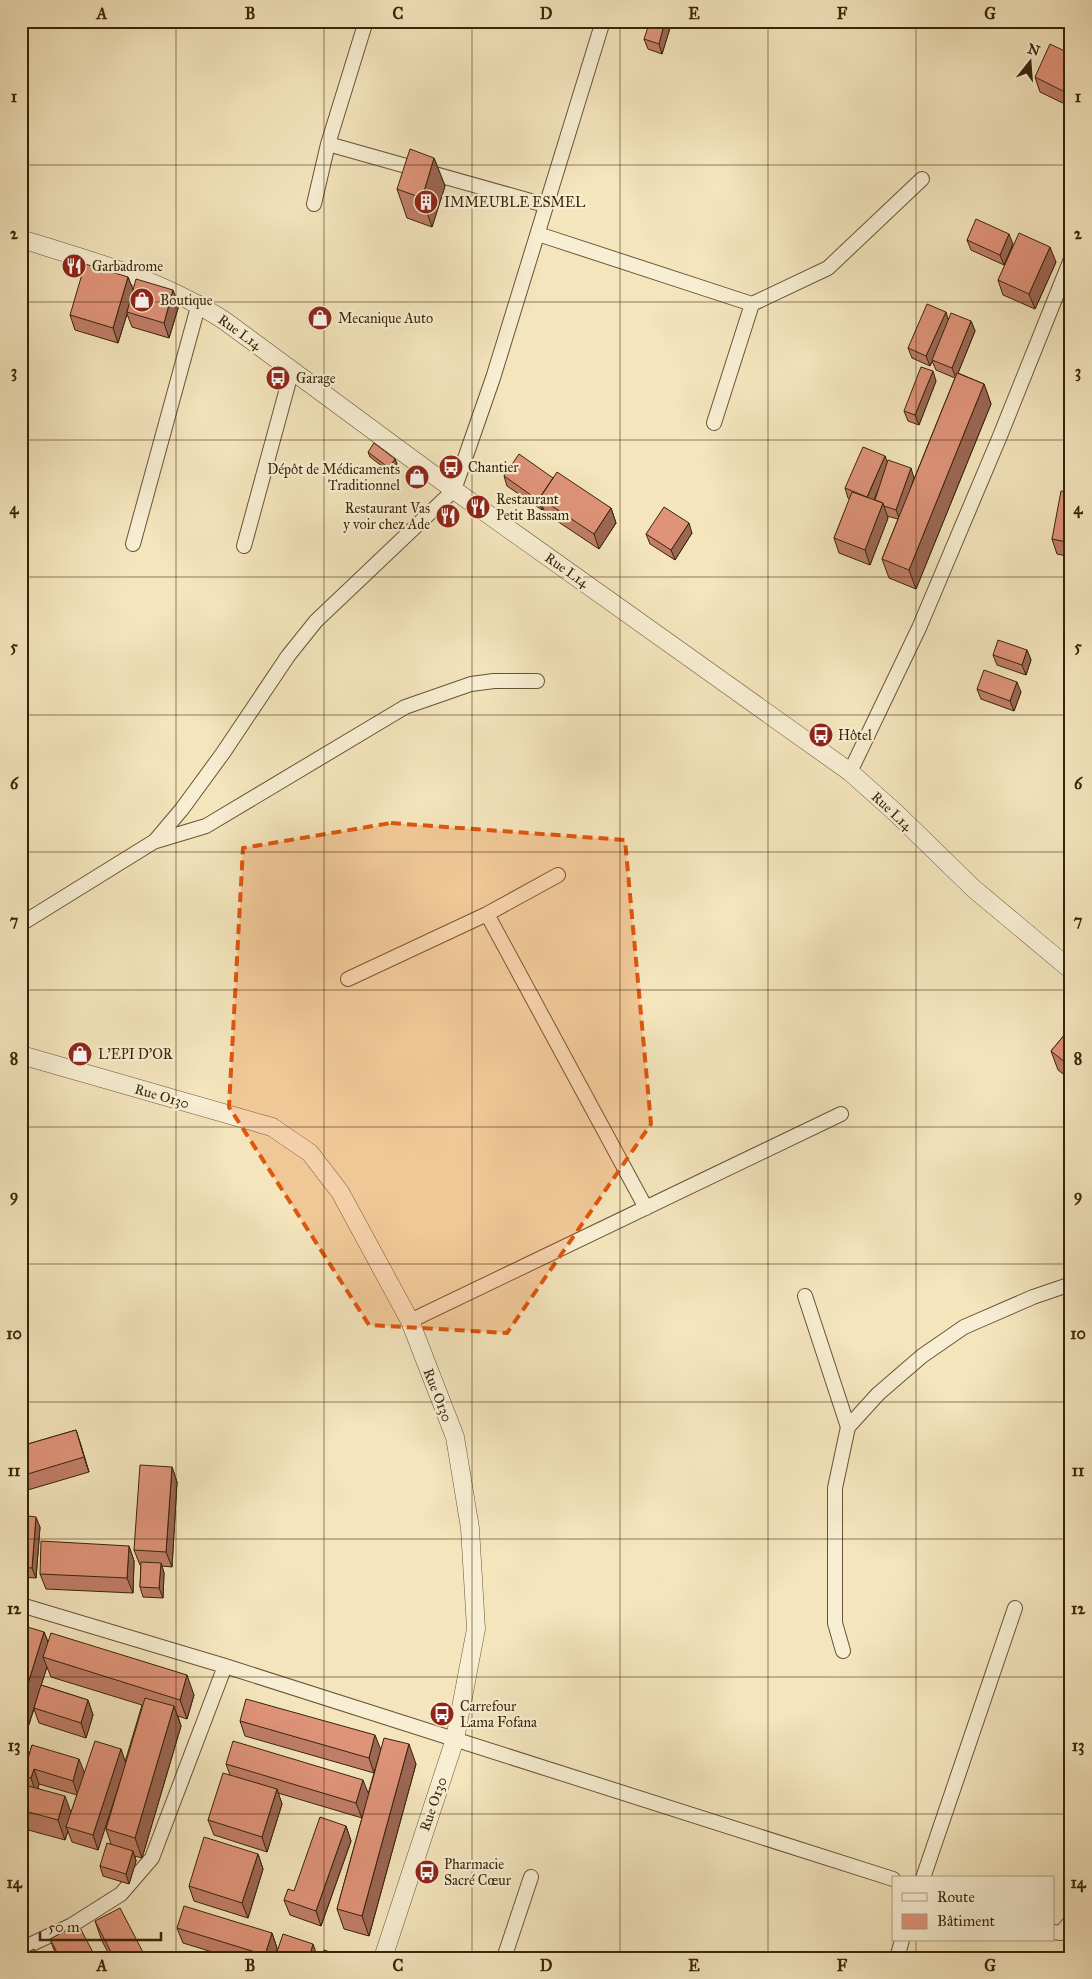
<svg xmlns="http://www.w3.org/2000/svg" width="1092" height="1979" viewBox="0 0 1092 1979" font-family="'IM FELL Great Primer',serif">
<rect width="100%" height="100%" fill="#f4e5bc"/>
<filter id="stains"><feTurbulence type="fractalNoise" baseFrequency=".004" numOctaves="4"/><feColorMatrix values="0 0 0 0 .2 0 0 0 0 .09 0 0 0 0 .02 0 0 0 .5 -.17"/></filter>
<radialGradient id="worn" r=".72"><stop offset=".6" stop-color="#630" stop-opacity="0"/><stop offset="1" stop-color="#630" stop-opacity=".3"/></radialGradient>
<g fill="none" stroke-linecap="round" stroke-linejoin="round">
<defs>
<path id="minor" d="M 715,21 L 740,21
M 328,144 L 545,205
M 314,204 L 328,144 L 366,21
M 538,234 L 752,304 L 828,268 L 922,179
M 714,423 L 752,304
M 133,544 L 199,303
M 244,546 L 292,370
M 850,772 L 919,628 L 1000,436 L 1071,259
M 156,841 L 206,826 L 405,707 L 471,684 L 494,681 L 537,681
M 487,914 L 646,1208
M 21,924 L 155,841 L 182,809 L 223,753 L 288,656 L 316,621 L 454,490 L 493,378 L 603,21
M 348,979 L 487,914 L 558,875
M 805,1296 L 848,1427
M 410,1321 L 841,1114
M 21,1605 L 225,1666 L 893,1879
M 843,1651 L 835,1623 L 835,1488 L 848,1427 L 878,1394 L 922,1356 L 964,1327 L 1033,1297 L 1071,1284
M 923,1878 L 1015,1608
M 1053,1932 L 1061,1933 L 1071,1921
M 21,1949 L 72,1925 L 121,1894 L 152,1858 L 225,1666
M 504,1958 L 531,1877
M 897,1958 L 902,1940"/>
<path id="tertiary" d="M 21,239 C 92,261 163,280 225,321 L 454,490 L 850,772 L 896,813 L 974,889 L 1071,970
M 21,1055 L 272,1127 L 310,1153 L 340,1192 L 410,1321 L 455,1437 L 470,1528 L 476,1629 L 455,1739 L 383,1958"/>
</defs>
<use href="#minor" stroke="#675435" stroke-width="16"/>
<use href="#tertiary" stroke="#675435" stroke-width="19"/>
<use href="#minor" stroke="#f8eed3" stroke-width="14"/>
<use href="#tertiary" stroke="#f8eed3" stroke-width="18"/>
</g>
<path fill="#c07e68" stroke="#382408" fill-rule="evenodd" d="M 670,28 L 662,54 L 648,49 L 644,39 Z
M 1071,54 L 1071,107 L 1040,92 L 1035,77 Z
M 434,158 L 445,186 L 432,227 L 407,218 L 397,189 Z
M 967,240 L 1013,244 L 1004,265 L 971,250 Z
M 1056,262 L 1035,309 L 1003,295 L 998,280 Z
M 128,277 L 133,290 L 179,305 L 169,338 L 132,327 L 127,314 L 118,343 L 75,330 L 70,315 Z
M 948,319 L 971,321 L 975,331 L 958,373 L 984,384 L 991,404 L 916,589 L 889,578 L 882,559 L 898,519 L 887,516 L 888,518 L 870,565 L 839,553 L 834,538 L 850,499 L 848,498 L 845,488 L 885,456 L 887,463 L 914,478 L 910,489 L 955,378 L 936,370 L 932,361 L 930,366 L 912,358 L 908,348 Z
M 936,381 L 919,425 L 908,421 L 904,411 Z
M 368,452 L 395,459 L 397,464 L 391,473 L 370,457 Z
M 504,476 L 553,478 L 611,508 L 616,523 L 599,549 L 545,513 L 543,508 L 542,510 L 507,486 Z
M 1071,493 L 1071,557 L 1057,554 L 1052,539 Z
M 692,533 L 675,560 L 650,544 L 646,534 Z
M 1027,650 L 1031,660 L 1026,675 L 997,665 L 993,655 Z
M 977,689 L 1021,692 L 1014,711 L 981,699 Z
M 1071,1027 L 1071,1080 L 1058,1070 L 1051,1051 Z
M 76,1430 L 89,1472 L 21,1492 L 21,1446 Z
M 172,1467 L 177,1482 L 172,1567 L 162,1566 L 164,1573 L 163,1598 L 143,1597 L 140,1587 L 141,1565 L 140,1565 L 134,1550 Z
M 21,1515 L 40,1527 L 36,1578 L 21,1577 Z
M 129,1546 L 134,1561 L 133,1593 L 46,1589 L 40,1574 Z
M 44,1632 L 48,1642 L 194,1695 L 187,1719 L 178,1716 L 181,1726 L 142,1858 L 135,1856 L 136,1861 L 129,1884 L 103,1876 L 100,1866 L 111,1844 L 106,1829 L 112,1806 L 98,1850 L 72,1842 L 68,1831 L 65,1840 L 21,1828 L 21,1784 L 26,1785 L 23,1776 L 32,1745 L 84,1772 L 121,1749 L 125,1762 L 142,1705 L 51,1677 L 47,1667 L 41,1685 L 88,1700 L 93,1715 L 86,1738 L 39,1723 L 34,1709 L 21,1749 ZM 39,1784 L 77,1795 L 71,1813 L 38,1788 Z
M 240,1721 L 381,1750 L 416,1764 L 369,1936 L 344,1929 L 337,1909 L 362,1818 L 278,1793 L 282,1804 L 267,1852 L 214,1835 L 208,1820 L 230,1775 L 226,1764 L 368,1794 L 374,1773 L 245,1736 Z
M 346,1826 L 351,1841 L 321,1926 L 290,1915 L 284,1900 L 294,1891 Z
M 258,1854 L 263,1869 L 248,1918 L 194,1901 L 189,1886 Z
M 95,1921 L 146,1958 L 111,1958 L 102,1941 Z
M 177,1928 L 272,1933 L 277,1948 L 274,1958 L 232,1958 L 183,1943 Z
M 50,1939 L 96,1958 L 57,1958 Z"/>
<path fill="#9c6755" stroke="#382408" d="M 665,21 L 668,21 L 670,28 L 662,54 L 659,44 Z
M 434,158 L 445,186 L 432,227 L 422,198 Z
M 1009,234 L 1013,244 L 1004,265 L 1000,255 Z
M 1050,247 L 1056,262 L 1035,309 L 1029,294 Z
M 128,277 L 134,292 L 127,312 L 127,314 L 118,343 L 113,328 Z
M 173,290 L 179,305 L 169,338 L 164,323 Z
M 946,312 L 949,322 L 930,366 L 926,356 Z
M 971,321 L 975,331 L 956,378 L 952,368 Z
M 933,371 L 936,381 L 919,425 L 915,415 Z
M 984,384 L 991,404 L 916,589 L 909,570 Z
M 885,456 L 889,466 L 870,508 L 867,498 Z
M 395,459 L 397,464 L 391,473 L 389,468 Z
M 911,468 L 914,478 L 900,520 L 896,510 Z
M 553,478 L 540,498 L 543,508 L 542,510 L 538,500 Z
M 883,503 L 888,518 L 870,565 L 865,550 Z
M 611,508 L 616,523 L 599,549 L 594,534 Z
M 689,523 L 692,533 L 675,560 L 671,550 Z
M 1027,650 L 1031,660 L 1026,675 L 1022,665 Z
M 1017,682 L 1021,692 L 1014,711 L 1010,701 Z
M 76,1430 L 81,1445 L 89,1472 L 84,1457 Z
M 172,1467 L 177,1482 L 172,1567 L 166,1552 Z
M 36,1517 L 40,1527 L 36,1578 L 32,1568 Z
M 129,1546 L 134,1561 L 133,1593 L 127,1578 Z
M 161,1563 L 164,1573 L 163,1598 L 159,1588 Z
M 44,1632 L 52,1652 L 43,1657 L 47,1667 L 21,1749 L 21,1706 Z
M 187,1675 L 194,1695 L 187,1719 L 180,1700 Z
M 88,1700 L 93,1715 L 86,1738 L 81,1723 Z
M 174,1706 L 181,1726 L 142,1858 L 135,1838 Z
M 375,1735 L 381,1750 L 374,1773 L 369,1758 Z
M 409,1744 L 416,1764 L 369,1936 L 362,1916 Z
M 121,1749 L 126,1764 L 98,1850 L 93,1835 Z
M 79,1759 L 85,1774 L 78,1796 L 73,1781 Z
M 34,1769 L 39,1784 L 36,1793 L 31,1778 Z
M 363,1780 L 369,1795 L 362,1818 L 356,1803 Z
M 277,1789 L 282,1804 L 267,1852 L 262,1837 Z
M 65,1796 L 72,1815 L 66,1827 L 68,1831 L 65,1840 L 58,1820 Z
M 346,1826 L 351,1841 L 321,1926 L 316,1911 Z
M 133,1851 L 136,1861 L 129,1884 L 126,1874 Z
M 258,1854 L 263,1869 L 248,1918 L 242,1903 Z
M 272,1933 L 277,1948 L 274,1958 L 266,1958 L 265,1955 Z
M 313,1944 L 318,1958 L 309,1958 Z"/>
<path fill="#df9379" stroke="#382408" d="M 650,21 L 665,21 L 659,44 L 644,39 Z
M 1050,44 L 1071,54 L 1071,95 L 1035,77 Z
M 410,149 L 434,158 L 422,198 L 397,189 Z
M 976,219 L 1009,234 L 1000,255 L 967,240 Z
M 1019,233 L 1050,247 L 1029,294 L 998,280 Z
M 85,264 L 128,277 L 113,328 L 70,315 Z
M 136,279 L 173,290 L 164,323 L 127,312 Z
M 927,304 L 946,312 L 926,356 L 908,348 Z
M 951,313 L 971,321 L 952,368 L 932,360 Z
M 921,367 L 933,371 L 915,415 L 904,411 Z
M 957,373 L 984,384 L 909,570 L 882,559 Z
M 374,443 L 395,459 L 389,468 L 368,452 Z
M 863,447 L 885,456 L 867,497 L 845,488 Z
M 519,454 L 553,478 L 538,500 L 504,476 Z
M 888,460 L 911,468 L 896,510 L 884,506 L 883,503 L 875,500 Z
M 557,472 L 611,508 L 594,534 L 540,498 Z
M 1061,491 L 1071,493 L 1071,543 L 1052,539 Z
M 852,492 L 883,503 L 865,550 L 834,538 Z
M 664,507 L 689,523 L 671,550 L 646,534 Z
M 998,640 L 1027,650 L 1022,665 L 993,655 Z
M 984,670 L 1017,682 L 1010,701 L 977,689 Z
M 1071,1027 L 1071,1067 L 1051,1051 Z
M 76,1430 L 84,1457 L 21,1476 L 21,1446 Z
M 140,1465 L 172,1467 L 166,1552 L 134,1550 Z
M 21,1515 L 36,1517 L 32,1568 L 21,1567 Z
M 41,1541 L 129,1546 L 127,1578 L 40,1574 Z
M 141,1562 L 161,1563 L 159,1588 L 140,1587 Z
M 21,1625 L 44,1632 L 21,1706 Z
M 51,1633 L 187,1675 L 180,1700 L 43,1657 Z
M 41,1685 L 88,1700 L 81,1723 L 34,1708 Z
M 145,1698 L 174,1706 L 135,1838 L 106,1829 Z
M 246,1699 L 375,1735 L 369,1758 L 240,1721 Z
M 384,1738 L 409,1744 L 362,1916 L 337,1909 Z
M 95,1741 L 121,1749 L 93,1835 L 66,1827 Z
M 233,1741 L 363,1780 L 356,1803 L 226,1764 Z
M 32,1745 L 79,1759 L 73,1781 L 34,1769 L 31,1778 L 23,1776 Z
M 223,1773 L 277,1789 L 262,1837 L 208,1820 Z
M 21,1784 L 65,1796 L 58,1820 L 21,1810 Z
M 320,1817 L 346,1826 L 316,1911 L 284,1900 L 288,1889 L 294,1891 Z
M 204,1837 L 258,1854 L 242,1903 L 189,1886 Z
M 107,1843 L 133,1851 L 126,1874 L 100,1866 Z
M 184,1906 L 272,1933 L 265,1955 L 177,1928 Z
M 120,1908 L 146,1958 L 114,1958 L 95,1921 Z
M 78,1924 L 96,1958 L 60,1958 L 50,1939 Z
M 283,1934 L 313,1944 L 309,1958 L 275,1958 Z
M 34,1949 L 39,1958 L 21,1958 L 21,1956 Z
M 324,1950 L 347,1958 L 322,1958 Z"/>
<path fill="#df560c" fill-opacity="0.2" stroke="#df560c" stroke-width="4" stroke-dasharray="10 6" stroke-linejoin="round" d="M 391,823 L 625,840 L 651,1124 L 507,1333 L 369,1325 L 229,1107 L 243,848 Z"/>
<path fill="none" stroke="#382408" stroke-width="1" stroke-opacity="0.55" d="M 176,21 L 176,1958M 324,21 L 324,1958M 472,21 L 472,1958M 620,21 L 620,1958M 768,21 L 768,1958M 916,21 L 916,1878M 21,165 L 1071,165M 21,302 L 1071,302M 21,440 L 1071,440M 21,577 L 1071,577M 21,715 L 1071,715M 21,852 L 1071,852M 21,990 L 1071,990M 21,1127 L 1071,1127M 21,1264 L 1071,1264M 21,1402 L 1071,1402M 21,1539 L 1071,1539M 21,1677 L 1071,1677M 21,1814 L 1071,1814M 916,1940 L 916,1958"/>
<defs>
<symbol id="building-disc" viewBox="-11 -11 22 22"><circle r="9.5" fill="#8f2418" stroke="#f8eed3"/><path d="M-4-6H4V6H1V3H-1V6H-4ZM-2.5-4.3h1.7v1.8h-1.7ZM.8-4.3h1.7v1.8H.8ZM-2.5-1h1.7V.8h-1.7ZM.8-1h1.7V.8H.8Z" fill="#fff"/></symbol>
<symbol id="restaurant-disc" viewBox="-11 -11 22 22"><circle r="9.5" fill="#8f2418" stroke="#f8eed3"/><path d="M-5-6h1v4h1v-4h1v4h1v-4h1v5L-1.5 .5V6h-2V.5L-5-1ZM5-6V6H3V1.5H1.5Q1.5-4 5-6Z" fill="#fff"/></symbol>
<symbol id="shop-disc" viewBox="-11 -11 22 22"><circle r="9.5" fill="#8f2418" stroke="#f8eed3"/><path d="M-5-2.5h2.3a2.7 3.5 0 0 1 5.4 0H5L5.5 6h-11ZM-1.5-2.5h3a1.5 2.3 0 0 0-3 0Z" fill="#fff"/></symbol>
<symbol id="bus-disc" viewBox="-11 -11 22 22"><circle r="9.5" fill="#8f2418" stroke="#f8eed3"/><path d="M-5-6H5V4H4V6H2V4H-2V6H-4V4H-5ZM-3.5-4V0h7V-4ZM-3.5 1.2v1.5H-2V1.2ZM2 1.2v1.5H3.5V1.2Z" fill="#fff"/></symbol>
</defs>
<g fill-rule="evenodd">
<use href="#building-disc" x="412" y="188" width="28" height="28"/>
<use href="#restaurant-disc" x="60" y="252" width="28" height="28"/>
<use href="#shop-disc" x="128" y="286" width="28" height="28"/>
<use href="#shop-disc" x="306" y="304" width="28" height="28"/>
<use href="#bus-disc" x="264" y="364" width="28" height="28"/>
<use href="#bus-disc" x="437" y="453" width="28" height="28"/>
<use href="#shop-disc" x="403" y="463" width="28" height="28"/>
<use href="#restaurant-disc" x="464" y="493" width="28" height="28"/>
<use href="#restaurant-disc" x="434" y="502" width="28" height="28"/>
<use href="#bus-disc" x="807" y="721" width="28" height="28"/>
<use href="#shop-disc" x="66" y="1040" width="28" height="28"/>
<use href="#bus-disc" x="428" y="1700" width="28" height="28"/>
<use href="#bus-disc" x="413" y="1858" width="28" height="28"/>
</g>
<g text-anchor="middle" stroke-width="4.5" stroke-linejoin="round" paint-order="stroke">
<g font-size="14" fill="#382408" stroke="#f8eed3" text-anchor="start">
<text x="444" y="207">IMMEUBLE ESMEL</text>
<text x="92" y="271">Garbadrome</text>
<text x="160" y="305">Boutique</text>
<text x="338" y="323">Mecanique Auto</text>
<text x="296" y="383">Garage</text>
<text x="468" y="472">Chantier</text>
<text x="400" y="474" text-anchor="end">Dépôt de Médicaments<tspan x="400" dy="16">Traditionnel</tspan></text>
<text x="496" y="504">Restaurant<tspan x="496" dy="16">Petit Bassam</tspan></text>
<text x="430" y="513" text-anchor="end">Restaurant Vas<tspan x="430" dy="16">y voir chez Ade</tspan></text>
<text x="838" y="740">Hôtel</text>
<text x="98" y="1059">L'EPI D'OR</text>
<text x="460" y="1711">Carrefour<tspan x="460" dy="16">Lama Fofana</tspan></text>
<text x="444" y="1869">Pharmacie<tspan x="444" dy="16">Sacré Cœur</tspan></text>
</g>
<g font-size="14" fill="#382408" stroke="#f8eed3">
<text transform="translate(240 332) rotate(36)" y="5">Rue L14</text>
<text transform="translate(567 570) rotate(35)" y="5">Rue L14</text>
<text transform="translate(892 811) rotate(43)" y="5">Rue L14</text>
<text transform="translate(162 1096) rotate(16)" y="5">Rue O130</text>
<text transform="translate(438 1395) rotate(69)" y="5">Rue O130</text>
<text transform="translate(433 1804) rotate(-71)" y="5">Rue O130</text>
</g>
</g>
<rect width="1092" height="1979" fill="none" stroke="#f4e5bc" stroke-width="55"/>
<rect x="892" y="1876" width="162" height="65" fill="#f8eed3" stroke="#ab9d82"/>
<rect x="902" y="1893" width="25" height="8" fill="#f8eed3" stroke="#ab9d82"/>
<text x="937" y="1902" font-size="15" fill="#382408">Route</text>
<rect x="902" y="1914" width="25" height="15" fill="#df9379" stroke="#ab9d82"/>
<text x="937" y="1926" font-size="15" fill="#382408">Bâtiment</text>
<g transform="translate(1030 62) rotate(17)" stroke="#f8eed3" stroke-width="4" paint-order="stroke">
<path d="M0-4L9 19L0 12L-9 19Z" fill="#382408"/>
<text y="-8" font-size="14" font-weight="bold" text-anchor="middle" fill="#382408">N</text>
</g>
<path d="M40 1932v8h121v-8" fill="none" stroke="#382408" stroke-width="2.5"/>
<text x="48" y="1932" font-size="15" fill="#382408" stroke="#f8eed3" stroke-width="4" paint-order="stroke">50 m</text>
<rect x="28" y="28" width="1036" height="1924" fill="none" stroke="#382408" stroke-width="2"/>
<g font-size="16" text-anchor="middle" font-weight="bold" fill="#382408">
<text x="102" y="19">A</text>
<text x="250" y="19">B</text>
<text x="398" y="19">C</text>
<text x="546" y="19">D</text>
<text x="694" y="19">E</text>
<text x="842" y="19">F</text>
<text x="990" y="19">G</text>
<text x="14" y="102">1</text>
<text x="1078" y="102">1</text>
<text x="14" y="239">2</text>
<text x="1078" y="239">2</text>
<text x="14" y="377">3</text>
<text x="1078" y="377">3</text>
<text x="14" y="514">4</text>
<text x="1078" y="514">4</text>
<text x="14" y="652">5</text>
<text x="1078" y="652">5</text>
<text x="14" y="789">6</text>
<text x="1078" y="789">6</text>
<text x="14" y="926">7</text>
<text x="1078" y="926">7</text>
<text x="14" y="1064">8</text>
<text x="1078" y="1064">8</text>
<text x="14" y="1201">9</text>
<text x="1078" y="1201">9</text>
<text x="14" y="1339">10</text>
<text x="1078" y="1339">10</text>
<text x="14" y="1476">11</text>
<text x="1078" y="1476">11</text>
<text x="14" y="1614">12</text>
<text x="1078" y="1614">12</text>
<text x="14" y="1751">13</text>
<text x="1078" y="1751">13</text>
<text x="14" y="1888">14</text>
<text x="1078" y="1888">14</text>
<text x="102" y="1971">A</text>
<text x="250" y="1971">B</text>
<text x="398" y="1971">C</text>
<text x="546" y="1971">D</text>
<text x="694" y="1971">E</text>
<text x="842" y="1971">F</text>
<text x="990" y="1971">G</text>
</g>
<rect width="100%" height="100%" filter="url(#stains)"/>
<rect width="100%" height="100%" fill="url(#worn)"/>
</svg>
